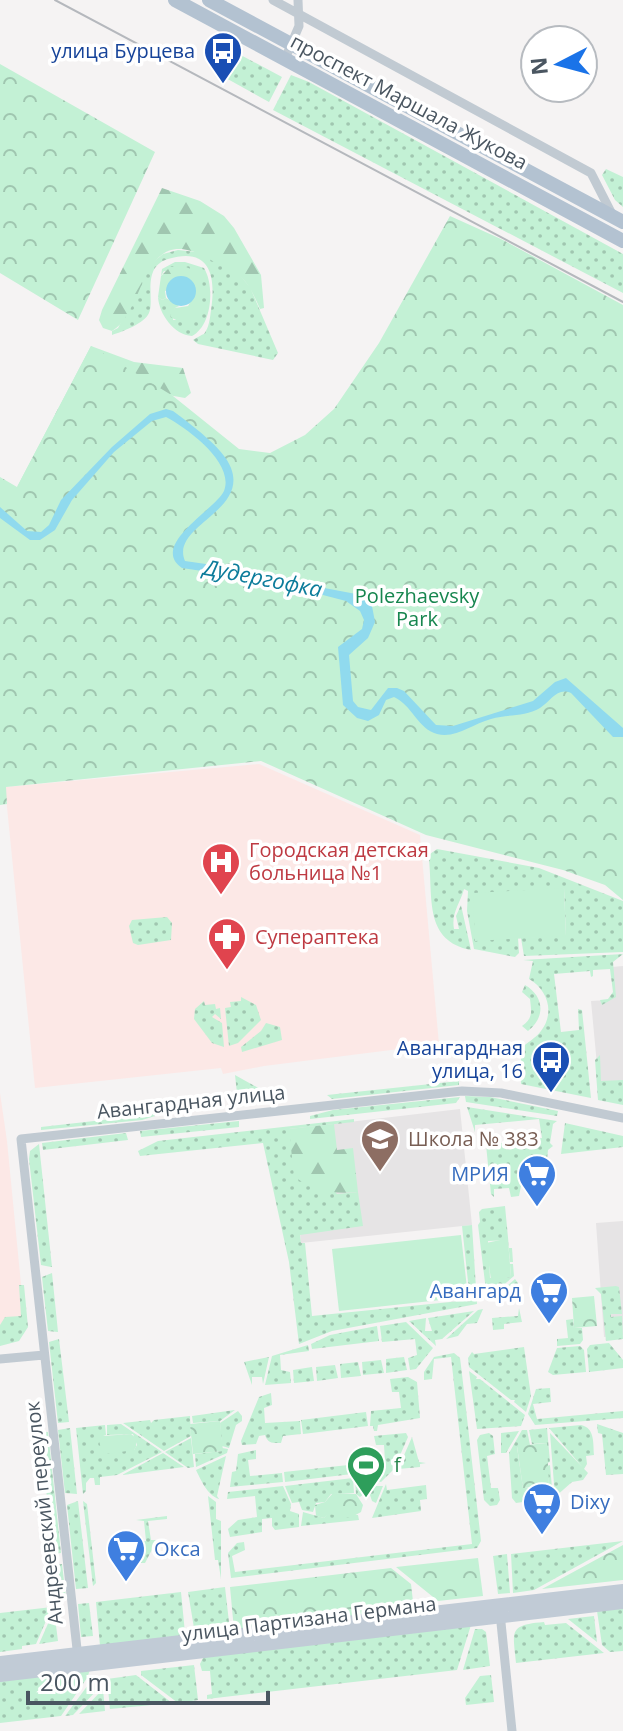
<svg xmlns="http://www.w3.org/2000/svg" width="623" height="1731" viewBox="0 0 623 1731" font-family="'Open Sans',sans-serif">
<defs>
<pattern id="grass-dots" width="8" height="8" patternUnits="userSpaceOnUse" patternTransform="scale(2)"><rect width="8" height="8" fill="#c3f1d5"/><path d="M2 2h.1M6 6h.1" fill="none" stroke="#a0c6b0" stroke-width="1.8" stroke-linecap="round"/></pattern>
<pattern id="forest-firs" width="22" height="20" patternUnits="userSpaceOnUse" patternTransform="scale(2)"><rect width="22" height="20" fill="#c3f1d5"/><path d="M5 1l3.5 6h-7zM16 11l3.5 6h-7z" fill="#a0c6b0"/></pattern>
<pattern id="park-crowns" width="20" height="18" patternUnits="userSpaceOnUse" patternTransform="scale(2)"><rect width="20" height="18" fill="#c3f1d5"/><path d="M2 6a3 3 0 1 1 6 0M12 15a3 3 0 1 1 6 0" fill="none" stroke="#a0c6b0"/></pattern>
</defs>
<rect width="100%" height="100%" fill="#f5f3f3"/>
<path fill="#e6e4e5" d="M 623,966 L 623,1102 L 600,1097 L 591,1001 L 609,1000 L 614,993 L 612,967 Z
M 460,1109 L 472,1225 L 301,1243 L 289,1129 Z
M 623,1221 L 623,1335 L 604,1337 L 596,1223 Z"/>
<path fill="#fce8e6" d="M 259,764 L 420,835 L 439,1044 L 264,1066 L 223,1074 L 221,1068 L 35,1088 L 5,787 Z
M 0,1093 L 7,1141 L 25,1325 L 0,1342 Z"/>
<path fill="url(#grass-dots)" d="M 237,53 L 282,77 L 269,102 L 224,77 Z
M 291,75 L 309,82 L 623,254 L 623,293 L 273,110 Z
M 606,169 L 623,177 L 623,207 L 615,200 L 602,175 Z
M 178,250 L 197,252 L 237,272 L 250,287 L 278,353 L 273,360 L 198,344 L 193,340 C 194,339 203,334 204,334 C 209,328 210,318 211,310 C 216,277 211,246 168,259 C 141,267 155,300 149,313 C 145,323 122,332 112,335 L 112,331 L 118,328 L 151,264 L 163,254 Z
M 175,262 L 185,262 L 204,268 C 215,286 212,326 192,336 C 174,335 159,314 158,297 L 162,300 L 166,298 L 179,306 L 175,308 L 173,320 L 186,320 L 201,299 L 202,287 L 164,271 L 161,276 L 162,269 Z
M 437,849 L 539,868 L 623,901 L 623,952 L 524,956 L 521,938 L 566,935 L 564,888 L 475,940 L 518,938 L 519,953 L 515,957 L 474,949 L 467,911 L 468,891 L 464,889 C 460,904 451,913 454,929 L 459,929 L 456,916 L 461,905 L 471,950 C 424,941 433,898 429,860 L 430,854 Z
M 167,917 L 172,923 L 171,940 L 138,945 L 133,943 L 129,926 L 132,920 Z
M 623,954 L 613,962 L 616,997 L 602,1005 L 600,1000 L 608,999 L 613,992 L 610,969 L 593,970 L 593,976 L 591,977 L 590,971 L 554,974 L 561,1032 L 579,1030 L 578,1009 L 582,1010 L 591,1098 L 521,1084 L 521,1049 C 527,1042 535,1039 541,1031 C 555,1013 548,990 529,979 L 533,961 L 523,960 Z
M 525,985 C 544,996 546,1017 528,1031 L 522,1026 C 534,1018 531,1010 530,999 L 522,992 Z
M 241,997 L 256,1005 L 261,1020 L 238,1043 L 229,1046 L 225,1008 L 231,1007 L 230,1002 L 241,1001 Z
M 204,1001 L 205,1005 L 215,1004 L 216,1009 L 220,1008 L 221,1019 L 215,1014 L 212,1017 L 222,1023 L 224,1047 L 212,1043 L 194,1019 L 195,1009 Z
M 266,1023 L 280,1027 L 282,1040 L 242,1052 L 241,1047 L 261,1031 Z
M 600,1055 L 601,1081 L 623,1080 L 623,1105 L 598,1100 L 595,1060 Z
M 235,1075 L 271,1095 L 271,1097 L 238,1102 Z
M 459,1081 L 459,1085 L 332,1099 L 327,1095 Z
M 465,1096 L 490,1097 L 558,1111 L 557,1116 L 466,1102 Z
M 460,1097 L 456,1103 L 310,1119 L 310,1116 L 333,1110 Z
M 467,1107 L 557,1121 L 553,1124 L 550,1143 L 553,1146 L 548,1150 L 545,1180 L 538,1183 L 525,1166 L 519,1171 L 523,1176 L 519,1196 L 511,1197 L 509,1188 L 494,1189 L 494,1197 L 491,1194 L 486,1145 L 542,1138 L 539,1119 L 475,1125 L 475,1132 Z
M 165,1113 L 142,1120 L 41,1130 L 41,1127 Z
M 354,1119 L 354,1122 L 289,1129 L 337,1194 L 358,1192 L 363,1226 L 300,1235 L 301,1243 L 305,1243 L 312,1316 L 470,1300 L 462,1226 L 472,1225 L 477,1304 L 332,1331 L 299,1344 L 289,1262 L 263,1143 L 140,1156 L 138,1151 L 158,1141 Z
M 239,1121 L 239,1127 L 141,1137 L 140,1131 Z
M 565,1123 L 623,1136 L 623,1147 L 561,1154 Z
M 126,1133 L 128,1140 L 43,1150 L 42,1143 Z
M 39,1144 L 52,1267 L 51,1267 L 41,1265 L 29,1159 L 30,1151 Z
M 505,1206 L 509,1248 L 512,1248 L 513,1262 L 510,1262 L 508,1240 L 488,1241 L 490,1278 L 511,1277 L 510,1264 L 513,1264 L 514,1276 L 487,1299 L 478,1225 L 480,1222 L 479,1212 L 482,1209 Z
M 52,1273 L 58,1332 L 48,1331 L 42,1277 Z
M 515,1279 L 518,1283 L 519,1297 L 490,1300 L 505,1288 L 508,1288 L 507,1286 Z
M 19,1285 L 24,1285 L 28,1327 L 19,1341 L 0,1346 L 0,1325 L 5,1317 L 21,1316 Z
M 616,1286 L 619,1287 L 622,1314 L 611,1314 L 611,1317 L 622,1316 L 623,1339 L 606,1341 L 601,1294 L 595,1288 Z
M 519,1308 L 522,1322 L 504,1324 L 504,1329 L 493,1330 L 492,1318 L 518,1316 Z
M 483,1309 L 477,1323 L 467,1324 L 458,1336 L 446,1339 L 478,1310 Z
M 474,1311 L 442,1339 L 435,1340 L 436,1346 L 409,1321 L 426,1318 L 425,1331 L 432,1331 L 428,1318 Z
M 573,1319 L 574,1328 L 582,1328 L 583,1340 L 580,1344 L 557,1346 L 557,1339 L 568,1338 L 566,1320 Z
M 406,1322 L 433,1348 L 416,1369 L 410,1370 L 408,1358 L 417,1355 L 415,1339 L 382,1342 L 380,1326 Z
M 377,1326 L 379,1341 L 312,1349 L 311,1344 L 330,1335 Z
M 59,1339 L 69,1422 L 58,1423 L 49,1342 Z
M 609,1343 L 623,1360 L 623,1368 L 589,1372 L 587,1349 L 590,1345 Z
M 308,1345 L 309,1351 L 280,1355 L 281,1370 L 290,1372 L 291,1383 L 265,1385 L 272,1356 Z
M 580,1346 L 584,1350 L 586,1372 L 553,1375 L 548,1372 L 557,1348 Z
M 524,1347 L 531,1396 L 526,1412 L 514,1402 L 515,1400 L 511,1400 L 469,1367 L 468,1358 L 472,1352 L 474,1354 Z
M 454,1353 L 460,1358 L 462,1374 L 481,1541 L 477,1548 L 231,1578 L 228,1553 L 237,1543 L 244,1542 L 245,1550 L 232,1556 L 235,1572 L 472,1544 L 451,1357 L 434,1359 L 432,1379 L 424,1380 L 424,1372 L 434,1357 Z
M 269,1357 L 263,1384 L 262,1377 L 252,1377 L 252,1385 L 244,1362 Z
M 404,1357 L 407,1370 L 386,1373 L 386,1359 Z
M 381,1360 L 384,1373 L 363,1375 L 362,1362 Z
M 358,1362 L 361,1376 L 341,1378 L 340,1364 Z
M 335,1365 L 338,1378 L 317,1381 L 316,1367 Z
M 312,1367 L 314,1381 L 294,1383 L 293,1370 Z
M 469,1371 L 477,1377 L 476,1379 L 480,1379 L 525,1415 L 521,1426 L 477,1429 Z
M 408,1377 L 417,1382 L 420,1418 L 378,1425 L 377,1431 L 374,1431 L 373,1426 L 370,1426 L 371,1411 L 401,1408 L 399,1392 L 392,1392 L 390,1379 Z
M 550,1388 L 551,1402 L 533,1404 L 537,1419 L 623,1411 L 623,1418 L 535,1425 L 528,1414 L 536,1389 Z
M 271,1393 L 272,1405 L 264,1408 L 265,1423 L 300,1421 L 301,1434 L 283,1436 L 281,1443 C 273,1443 268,1444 265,1435 L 259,1436 L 256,1444 L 242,1445 L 241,1441 L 259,1397 Z
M 235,1410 L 220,1421 L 193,1423 L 192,1416 Z
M 238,1411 L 242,1416 L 242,1421 L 236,1425 L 229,1448 L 222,1446 L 220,1423 Z
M 366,1412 L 368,1426 L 303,1434 L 301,1420 Z
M 190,1416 L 191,1436 L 164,1451 L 123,1423 L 150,1420 L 151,1423 L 154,1420 Z
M 121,1424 L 162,1452 L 117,1475 L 100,1477 L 100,1485 L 95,1485 L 94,1478 L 90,1478 L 86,1483 L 86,1491 L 83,1494 L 76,1428 L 105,1425 L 106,1435 L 103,1436 L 134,1450 L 137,1445 L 133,1434 L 107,1435 L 107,1425 Z
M 597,1424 L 623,1433 L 623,1474 L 606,1475 L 602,1434 L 598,1433 Z
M 581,1425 C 595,1428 593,1443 594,1455 L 586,1456 L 587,1464 L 584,1469 L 549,1428 Z
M 70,1428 L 77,1494 L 65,1493 L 58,1430 Z
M 547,1428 L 550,1462 L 547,1463 L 547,1443 L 532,1444 L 529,1430 Z
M 522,1430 L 527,1430 L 530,1445 L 517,1447 L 523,1488 L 529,1488 L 530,1501 L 516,1503 L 512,1498 L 509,1453 Z
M 519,1431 L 506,1453 L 501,1453 L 501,1433 Z
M 48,1432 L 61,1553 L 53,1554 L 40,1432 Z
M 406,1433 L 408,1437 L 394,1469 L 381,1482 L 352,1474 L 285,1482 L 284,1472 L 385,1461 L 384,1445 L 376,1445 L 374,1436 Z
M 489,1433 L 493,1436 L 495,1454 L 487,1456 L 491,1488 L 498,1488 L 500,1500 L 497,1505 L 490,1506 L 484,1500 L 477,1440 L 480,1435 Z
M 550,1433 L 588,1473 L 583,1480 L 572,1482 L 555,1497 Z
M 412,1437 L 419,1462 L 426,1463 L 420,1464 L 420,1467 L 398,1469 Z
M 191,1438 L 194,1467 L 188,1468 L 165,1452 Z
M 222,1448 L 228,1449 L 227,1453 L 196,1467 L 195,1454 L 222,1451 Z
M 256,1450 L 256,1459 L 248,1460 L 250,1476 L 282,1473 L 283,1482 L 230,1487 L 232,1472 L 236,1471 L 238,1454 Z
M 163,1453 L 184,1467 L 122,1475 Z
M 226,1456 L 217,1496 L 219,1499 C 207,1495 201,1480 196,1470 Z
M 550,1465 L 553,1499 L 533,1501 L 532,1487 L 549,1485 L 547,1466 Z
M 353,1478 L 354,1493 L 331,1494 L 325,1502 L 316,1503 L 313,1512 L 302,1510 L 299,1502 L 292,1503 L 285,1486 Z
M 355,1478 L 374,1486 L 383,1486 L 376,1503 L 372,1501 L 370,1495 L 364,1494 L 360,1497 L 356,1494 Z
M 386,1484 L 387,1490 L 426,1485 L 427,1499 L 420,1500 L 421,1511 L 372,1518 Z
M 283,1486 L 291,1504 L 290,1511 L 299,1514 L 299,1527 L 275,1530 L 272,1526 L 272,1518 L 262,1519 L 262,1532 L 230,1537 L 228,1529 L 238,1520 L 257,1517 L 255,1496 L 227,1499 L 228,1492 Z
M 208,1496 L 216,1502 L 216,1519 L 221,1521 L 221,1579 L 218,1560 L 215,1560 Z
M 78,1501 L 88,1588 L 76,1589 L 67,1505 Z
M 83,1501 L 87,1504 L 96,1583 L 93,1586 Z
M 303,1512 L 324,1518 L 329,1513 L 358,1515 L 359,1520 L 301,1526 Z
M 167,1516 L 167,1519 L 148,1521 L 151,1540 L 157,1540 L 145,1563 L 139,1563 L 138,1542 L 146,1541 L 144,1521 L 136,1520 Z
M 623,1541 L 534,1590 L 513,1593 L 511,1554 Z
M 507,1554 L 510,1593 L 498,1594 L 493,1556 Z
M 62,1564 L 66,1598 L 58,1599 L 53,1565 Z
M 225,1587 L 230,1631 L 195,1634 L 188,1592 Z
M 181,1592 L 185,1633 L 183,1636 L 100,1646 L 96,1602 Z
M 89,1603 L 93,1636 L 81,1637 L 78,1604 Z
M 52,1607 L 36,1644 L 22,1646 L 22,1649 L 0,1652 L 0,1613 Z
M 623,1608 L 623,1651 L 610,1652 L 602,1645 L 597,1611 Z
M 54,1610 L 58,1641 L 39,1644 Z
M 594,1616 L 597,1642 L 568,1619 Z
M 544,1622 L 545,1625 L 566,1623 L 604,1653 L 516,1663 C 513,1631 508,1625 544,1622 Z
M 471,1625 L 457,1670 L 207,1699 L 207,1695 L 212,1694 L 210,1671 L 202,1671 L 200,1664 L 204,1656 Z
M 475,1629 L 482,1629 L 486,1632 L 490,1666 L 463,1670 Z
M 194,1665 L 198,1700 L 178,1703 L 141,1675 L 141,1671 Z
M 90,1670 L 87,1678 L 61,1716 L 0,1723 L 0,1680 Z
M 136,1675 L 172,1703 L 110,1709 L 107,1679 Z
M 491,1675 L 494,1702 L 466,1705 L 465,1698 L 480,1676 Z
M 102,1680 L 102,1685 L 73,1715 L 65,1716 L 88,1685 Z
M 103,1689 L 105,1711 L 79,1714 Z"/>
<path fill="url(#forest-firs)" d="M 162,188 L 200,201 L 224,216 L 234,228 L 261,275 L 264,308 L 260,309 C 244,272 242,278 209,259 C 140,219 147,311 112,331 L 103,328 L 99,320 L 102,310 Z
M 170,267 L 186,267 L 200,273 C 205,284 200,296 203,308 C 196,320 180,326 170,316 L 175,308 L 188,306 L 195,294 L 192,281 L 165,291 L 166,298 L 162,300 L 158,297 L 161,276 Z
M 91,346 L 134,362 L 183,368 L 191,393 L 185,398 L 157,393 L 17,487 Z
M 334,1124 L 337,1150 L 353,1148 L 358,1192 C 334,1194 314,1192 294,1176 L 289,1129 Z"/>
<path fill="url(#park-crowns)" d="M 0,64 L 155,152 L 78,320 L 0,273 Z
M 450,216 L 501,239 L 623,305 L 623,900 L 605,885 L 563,870 L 426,835 L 261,761 L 6,787 L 7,804 L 0,805 L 0,477 L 17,487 L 91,346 L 173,396 L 239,449 L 270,453 L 305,435 L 334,409 L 379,343 Z
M 594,1296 L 597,1326 L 574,1328 L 572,1298 Z
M 220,1421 L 223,1451 L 193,1454 L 190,1424 Z
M 547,1443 L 549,1486 L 523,1488 L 517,1446 Z
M 333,1493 L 356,1494 L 363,1505 L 361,1512 L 350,1518 L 329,1514 L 324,1518 L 316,1516 L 315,1505 L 325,1502 Z
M 623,1545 L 623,1580 L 542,1589 Z
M 478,1558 L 483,1596 L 438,1601 L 396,1567 Z
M 391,1568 L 411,1584 L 414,1610 L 234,1630 L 230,1587 Z"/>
<path fill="#c3f1d5" d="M 564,888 L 566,936 L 475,941 L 473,893 Z
M 461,1235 L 468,1297 L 339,1311 L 332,1249 Z
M 505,1239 L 508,1240 L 511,1277 L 491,1280 L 486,1243 Z
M 131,1434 L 136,1438 L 136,1447 L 134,1450 L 106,1454 L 101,1450 L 99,1440 L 103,1436 Z"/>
<path fill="#90daee" d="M166 291a15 15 0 1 1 30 0a15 15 0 1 1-30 0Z
M 166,409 L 173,411 C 190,424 224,448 231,468 C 248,512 170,526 185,561 L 274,574 L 319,587 L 356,594 L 372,606 L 375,622 L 368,638 L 349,655 L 353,701 L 358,707 L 371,710 L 388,688 L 397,688 L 404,691 L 436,725 L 453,726 L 533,701 L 555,682 L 566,678 L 623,728 L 623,737 L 613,737 L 571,693 C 557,687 551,701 540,708 C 525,717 507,714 491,719 C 472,724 456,739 437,734 C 418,729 412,705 394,697 L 386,700 L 379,715 L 368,721 L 357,718 L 343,705 L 338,647 L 362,629 L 364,620 L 360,611 L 346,601 L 269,581 L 182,568 C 149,545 215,510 224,491 C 235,463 187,428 166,417 L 152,421 L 114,452 L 72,500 L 55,530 L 40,540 L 30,540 L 0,518 L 0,507 L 27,531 L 41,532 L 49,525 L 61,500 L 112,447 L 150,414 Z"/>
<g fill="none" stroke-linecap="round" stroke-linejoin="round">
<path stroke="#c1cad2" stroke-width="9" d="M 273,0 L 591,173 L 613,216
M 285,59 L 299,26 L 298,0
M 0,1359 L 44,1355
M 500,1613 L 512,1731
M 78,1658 L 21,1139 L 462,1091 L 501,1093 L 623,1118"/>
<path stroke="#c1cbd6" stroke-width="14" d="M 0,1663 L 623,1591
M 0,1675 L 623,1602"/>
<path stroke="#b3c2d1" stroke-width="14" d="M 175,0 L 623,241
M 209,0 L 623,222"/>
<path stroke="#b5b8bd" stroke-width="2" d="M 55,0 L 623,302"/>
</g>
<defs>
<symbol id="bus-pin" viewBox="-11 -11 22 30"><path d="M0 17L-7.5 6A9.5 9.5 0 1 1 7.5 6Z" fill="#1a4fb4" stroke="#fff"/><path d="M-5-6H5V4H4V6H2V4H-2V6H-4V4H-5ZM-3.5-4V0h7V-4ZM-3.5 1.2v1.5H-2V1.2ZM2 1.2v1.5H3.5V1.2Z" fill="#fff"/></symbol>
<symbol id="hospital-pin" viewBox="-11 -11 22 30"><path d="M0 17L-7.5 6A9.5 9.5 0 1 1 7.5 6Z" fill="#e0444e" stroke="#fff"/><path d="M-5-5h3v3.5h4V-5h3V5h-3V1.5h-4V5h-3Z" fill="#fff"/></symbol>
<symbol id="pharmacy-pin" viewBox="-11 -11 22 30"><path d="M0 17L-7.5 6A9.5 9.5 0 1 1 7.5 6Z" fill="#e0444e" stroke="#fff"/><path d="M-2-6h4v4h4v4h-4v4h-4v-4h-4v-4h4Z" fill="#fff"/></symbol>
<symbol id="school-pin" viewBox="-11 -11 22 30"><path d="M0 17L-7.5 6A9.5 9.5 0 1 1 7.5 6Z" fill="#8d6e63" stroke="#fff"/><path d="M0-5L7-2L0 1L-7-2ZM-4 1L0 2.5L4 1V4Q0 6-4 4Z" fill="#fff"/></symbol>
<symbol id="supermarket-pin" viewBox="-11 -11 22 30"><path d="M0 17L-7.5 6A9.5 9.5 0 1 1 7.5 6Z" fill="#3f7fe0" stroke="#fff"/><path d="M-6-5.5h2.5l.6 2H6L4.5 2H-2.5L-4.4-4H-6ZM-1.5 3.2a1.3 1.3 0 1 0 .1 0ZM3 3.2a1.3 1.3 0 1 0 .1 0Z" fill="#fff"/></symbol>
<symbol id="stadium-pin" viewBox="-11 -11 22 30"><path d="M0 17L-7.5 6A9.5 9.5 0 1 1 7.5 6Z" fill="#2e9e5b" stroke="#fff"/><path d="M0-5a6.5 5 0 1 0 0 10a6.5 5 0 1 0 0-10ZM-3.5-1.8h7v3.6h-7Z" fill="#fff"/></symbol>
</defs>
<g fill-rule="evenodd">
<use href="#bus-pin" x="201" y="29" width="44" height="60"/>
<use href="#hospital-pin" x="199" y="840" width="44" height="60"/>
<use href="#pharmacy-pin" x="205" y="915" width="44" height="60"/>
<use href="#bus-pin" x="529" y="1038" width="44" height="60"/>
<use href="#school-pin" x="358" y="1117" width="44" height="60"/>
<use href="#supermarket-pin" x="515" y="1152" width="44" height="60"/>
<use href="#supermarket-pin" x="527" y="1269" width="44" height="60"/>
<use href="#stadium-pin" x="344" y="1443" width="44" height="60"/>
<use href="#supermarket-pin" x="520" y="1480" width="44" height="60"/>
<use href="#supermarket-pin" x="104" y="1527" width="44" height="60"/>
</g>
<g text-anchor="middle" stroke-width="7" stroke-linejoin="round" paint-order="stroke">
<g font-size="20" fill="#164399" stroke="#fff" text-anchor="end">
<text x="195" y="58">улица Бурцева</text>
<text x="523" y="1055">Авангардная<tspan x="523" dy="23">улица, 16</tspan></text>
</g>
<g font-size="20" fill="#4a5661" stroke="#fff">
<text transform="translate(409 102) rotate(28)" y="7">проспект Маршала Жукова</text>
<text transform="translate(191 1102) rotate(-6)" y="7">Авангардная улица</text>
<text transform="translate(44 1513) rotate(-96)" y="7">Андреевский переулок</text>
<text transform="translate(309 1619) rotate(-7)" y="7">улица Партизана Германа</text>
</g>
<g font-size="20" fill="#17864f" stroke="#fff">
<text x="417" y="603">Polezhaevsky<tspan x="417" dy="23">Park</tspan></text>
</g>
<g font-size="20" fill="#be3a42" stroke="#fff" text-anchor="start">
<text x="249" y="857">Городская детская<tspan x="249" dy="23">больница №1</tspan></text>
<text x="255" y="944">Супераптека</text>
</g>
<g font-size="20" fill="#785e54" stroke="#fff" text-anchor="start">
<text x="408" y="1146">Школа № 383</text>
</g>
<g font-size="20" fill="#366cbe" stroke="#fff" text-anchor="end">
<text x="509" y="1181">МРИЯ</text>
<text x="521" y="1298">Авангард</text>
<text x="570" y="1509" text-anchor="start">Dixy</text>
<text x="154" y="1556" text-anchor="start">Окса</text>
</g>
<g font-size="20" fill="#27864d" stroke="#fff" text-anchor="start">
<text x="394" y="1472">f</text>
</g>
<g font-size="22" font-style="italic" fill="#0c7c9b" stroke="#fff">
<text transform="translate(263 578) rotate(11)" y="8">Дудергофка</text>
</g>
</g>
<g transform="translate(559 64) rotate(264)"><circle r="38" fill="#ffffff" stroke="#b7bbc0" stroke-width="2"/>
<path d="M0-6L14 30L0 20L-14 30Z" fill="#1a73e8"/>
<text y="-12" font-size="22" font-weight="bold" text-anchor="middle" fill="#4a5661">N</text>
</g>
<path d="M28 1691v12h240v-12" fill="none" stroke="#4a5661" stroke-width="4"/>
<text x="40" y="1691" font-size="24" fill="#4a5661" stroke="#ffffff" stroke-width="6" paint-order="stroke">200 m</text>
</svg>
